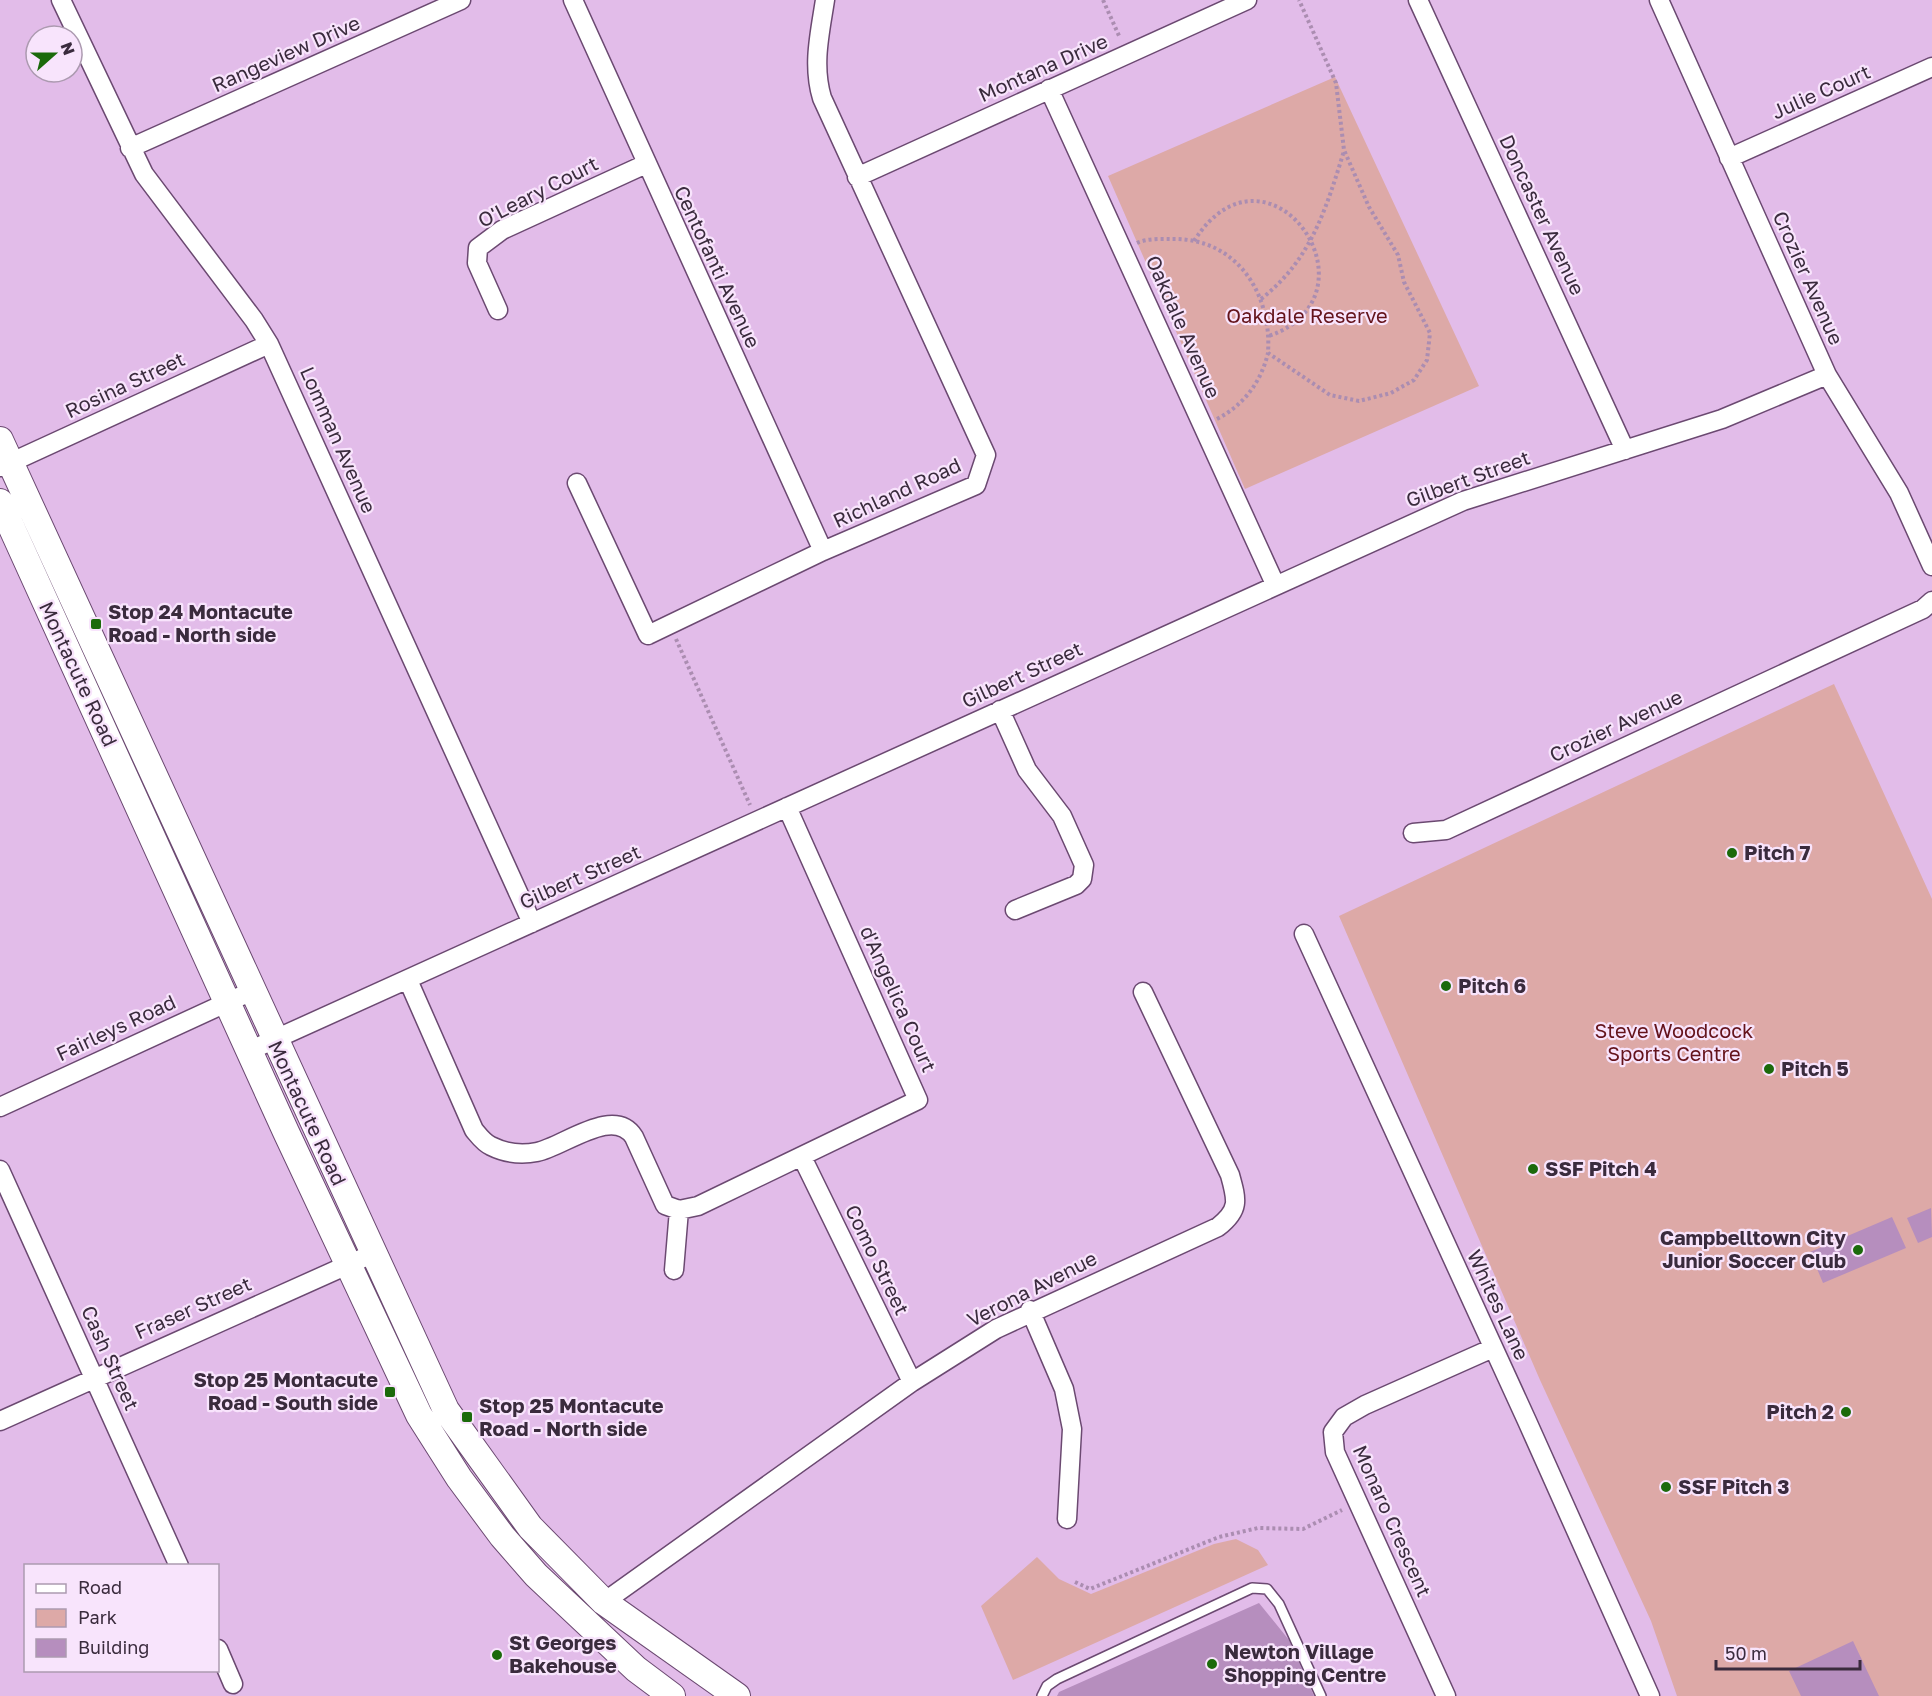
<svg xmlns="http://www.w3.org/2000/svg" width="1932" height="1696" viewBox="0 0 1932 1696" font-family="'Golos Text',sans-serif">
<rect width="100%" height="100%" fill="#e2bce9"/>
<path fill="#dda9a7" d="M 1335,77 L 1479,386 L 1245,489 L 1108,176 Z
M 1834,684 L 1932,899 L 1932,1696 L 1677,1696 L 1651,1621 L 1540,1380 L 1339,916 Z
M 1236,1539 L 1258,1550 L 1268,1565 L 1013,1680 L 981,1606 L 1037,1557 L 1059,1579 L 1091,1594 L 1214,1544 Z"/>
<path fill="#b68ebe" d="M 1931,1208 L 1932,1237 L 1918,1243 L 1907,1218 Z
M 1892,1217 L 1906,1248 L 1823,1283 L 1810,1252 Z
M 1259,1603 L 1289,1640 L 1314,1696 L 1057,1696 L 1059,1692 Z
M 1853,1641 L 1879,1696 L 1801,1696 L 1789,1671 Z"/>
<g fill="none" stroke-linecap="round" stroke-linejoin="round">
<defs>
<path id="service" d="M 1042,1696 L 1047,1686 L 1057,1679 L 1252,1588 L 1267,1589 L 1279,1604 L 1321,1696"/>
<path id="minor" d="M 61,0 L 144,174 L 254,320 L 269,344 L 532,923
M 573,0 L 823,551
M 1418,0 L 1625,450
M 1659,0 L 1827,375 L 1899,493 L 1932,566
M 1049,89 L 1275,584
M 130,148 L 461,0
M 1729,158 L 1932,67
M 857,177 L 1247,0
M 498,310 L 477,263 L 478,248 L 502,230 L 646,164
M 1,467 L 269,344
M 577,483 L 648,635 L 823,551 L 976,485 L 986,455 L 822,98 C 812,65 820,33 825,0
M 1000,710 L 1027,770 L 1062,816 L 1084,865 L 1082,879 L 1076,885 L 1015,910
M 1413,833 L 1446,830 L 1923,609 L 1932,601
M 1304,934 L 1527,1421 L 1650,1696
M 408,980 L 474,1130 C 479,1136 484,1143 491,1146 C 505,1153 522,1155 537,1152 C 563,1147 614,1105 634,1137 L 665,1205 L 679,1210 L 698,1206 L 918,1100 L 787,807
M 249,1051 L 1463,501 L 1722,419 L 1827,375
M 0,1107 L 252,991
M 802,1157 L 912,1382
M 0,1170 L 179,1566
M 674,1270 L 679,1210
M 1030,1310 L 1064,1389 L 1072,1429 L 1067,1519
M 0,1421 L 372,1254
M 604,1602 L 912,1382 L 996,1329 L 1218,1227 C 1240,1210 1237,1200 1230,1175 L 1143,992
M 218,1649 L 233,1684
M 1446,1696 L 1335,1452 L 1333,1432 L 1344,1417 L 1365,1405 L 1493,1348"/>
<path id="secondary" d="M 0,440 L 446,1410 L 530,1527 L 604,1602 L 737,1696
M 0,502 L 286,1132 L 419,1415 L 459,1478 L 502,1536 L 536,1575 L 636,1669 L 672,1696"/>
</defs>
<use href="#service" stroke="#6b4971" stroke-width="12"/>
<use href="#minor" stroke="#6b4971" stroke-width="21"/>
<use href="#secondary" stroke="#6b4971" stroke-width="28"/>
<path stroke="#ab8db1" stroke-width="4" stroke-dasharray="3 3" stroke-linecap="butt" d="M 1103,0 L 1120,38
M 1194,241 C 1268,125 1387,294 1269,336
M 1137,243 C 1148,238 1162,239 1174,239 C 1238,239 1272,295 1268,353 L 1330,395 L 1359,401 L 1391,393 L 1414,380 L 1427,360 L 1430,333 L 1404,282 L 1398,255 L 1369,207 L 1344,150 L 1336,83 L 1299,0
M 1261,299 C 1311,260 1326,209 1344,151
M 1217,419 C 1244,405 1261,382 1268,353
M 676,639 L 750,805
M 1075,1582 L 1090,1589 L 1219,1537 L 1258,1528 L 1303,1529 L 1342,1510"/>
<use href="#service" stroke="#fff" stroke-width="9"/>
<use href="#minor" stroke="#fff" stroke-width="18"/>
<use href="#secondary" stroke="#fff" stroke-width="26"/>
</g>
<g fill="#1b6a0b" stroke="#f8e4fc" stroke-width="2">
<rect x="90" y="618" width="12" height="12" rx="3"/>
<circle cx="1732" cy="853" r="6"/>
<circle cx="1446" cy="986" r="6"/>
<circle cx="1769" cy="1069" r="6"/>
<circle cx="1533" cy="1169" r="6"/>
<circle cx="1858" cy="1250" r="6"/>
<rect x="384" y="1386" width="12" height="12" rx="3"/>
<circle cx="1846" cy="1412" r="6"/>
<rect x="461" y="1411" width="12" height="12" rx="3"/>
<circle cx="1666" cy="1487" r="6"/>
<circle cx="497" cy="1655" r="6"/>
<circle cx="1212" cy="1664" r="6"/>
</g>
<g text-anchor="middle" stroke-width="4.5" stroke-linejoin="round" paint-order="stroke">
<g font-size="20" fill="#3a2b3d" stroke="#f8e4fc">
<text transform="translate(286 54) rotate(-24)" y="7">Rangeview Drive</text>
<text transform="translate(1043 68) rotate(-24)" y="7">Montana Drive</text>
<text transform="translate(1821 92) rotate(-24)" y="7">Julie Court</text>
<text transform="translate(538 192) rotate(-27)" y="7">O'Leary Court</text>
<text transform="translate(1542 215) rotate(65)" y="7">Doncaster Avenue</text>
<text transform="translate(717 267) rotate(65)" y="7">Centofanti Avenue</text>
<text transform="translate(1808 278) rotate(66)" y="7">Crozier Avenue</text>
<text transform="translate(1183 327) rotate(66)" y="7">Oakdale Avenue</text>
<text transform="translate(125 385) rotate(-25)" y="7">Rosina Street</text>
<text transform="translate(338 440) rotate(66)" y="7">Lomman Avenue</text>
<text transform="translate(1468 479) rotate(-20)" y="7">Gilbert Street</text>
<text transform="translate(897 493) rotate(-25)" y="7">Richland Road</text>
<text transform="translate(78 674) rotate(65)" y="7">Montacute Road</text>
<text transform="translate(1022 675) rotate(-25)" y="7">Gilbert Street</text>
<text transform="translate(1616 726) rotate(-25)" y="7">Crozier Avenue</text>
<text transform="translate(580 877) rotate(-24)" y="7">Gilbert Street</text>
<text transform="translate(898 999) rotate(66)" y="7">d'Angelica Court</text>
<text transform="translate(116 1028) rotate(-25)" y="7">Fairleys Road</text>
<text transform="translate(307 1113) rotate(65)" y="7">Montacute Road</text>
<text transform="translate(877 1260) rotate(64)" y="7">Como Street</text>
<text transform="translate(1032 1289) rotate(-27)" y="7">Verona Avenue</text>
<text transform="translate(1498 1305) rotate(65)" y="7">Whites Lane</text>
<text transform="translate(193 1308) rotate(-24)" y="7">Fraser Street</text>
<text transform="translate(110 1358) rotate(66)" y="7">Cash Street</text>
<text transform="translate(1392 1521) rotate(66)" y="7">Monaro Crescent</text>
</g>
<g font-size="20" fill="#64131b" stroke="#f8e4fc">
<text x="1307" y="323">Oakdale Reserve</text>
<text x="1674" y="1038">Steve Woodcock<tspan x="1674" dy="23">Sports Centre</tspan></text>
</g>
<g font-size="20" font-weight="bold" fill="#3a2b3d" stroke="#f8e4fc" text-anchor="start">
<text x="108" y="619">Stop 24 Montacute<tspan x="108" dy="23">Road - North side</tspan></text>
<text x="1744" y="860">Pitch 7</text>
<text x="1458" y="993">Pitch 6</text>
<text x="1781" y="1076">Pitch 5</text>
<text x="1545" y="1176">SSF Pitch 4</text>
<text x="1846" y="1245" text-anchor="end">Campbelltown City<tspan x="1846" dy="23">Junior Soccer Club</tspan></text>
<text x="378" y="1387" text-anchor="end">Stop 25 Montacute<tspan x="378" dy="23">Road - South side</tspan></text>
<text x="479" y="1413">Stop 25 Montacute<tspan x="479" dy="23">Road - North side</tspan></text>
<text x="1834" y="1419" text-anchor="end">Pitch 2</text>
<text x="1678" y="1494">SSF Pitch 3</text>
<text x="509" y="1650">St Georges<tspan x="509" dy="23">Bakehouse</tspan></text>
<text x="1224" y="1659">Newton Village<tspan x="1224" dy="23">Shopping Centre</tspan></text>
</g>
</g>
<rect x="24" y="1564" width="195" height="108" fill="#f8e4fc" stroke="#ac9ab0" stroke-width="1.5"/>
<rect x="36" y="1584" width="30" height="9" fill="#ffffff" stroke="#ac9ab0" stroke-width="1.5"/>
<text x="78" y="1594" font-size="18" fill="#3a2b3d">Road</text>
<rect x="36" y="1609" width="30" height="18" fill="#dda9a7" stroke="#ac9ab0" stroke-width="1.5"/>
<text x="78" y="1624" font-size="18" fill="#3a2b3d">Park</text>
<rect x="36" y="1639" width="30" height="18" fill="#b68ebe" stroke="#ac9ab0" stroke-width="1.5"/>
<text x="78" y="1654" font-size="18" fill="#3a2b3d">Building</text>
<g transform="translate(54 54) rotate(69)"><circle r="28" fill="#f8e4fc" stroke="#ac9ab0" stroke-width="1.5"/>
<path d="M0-4.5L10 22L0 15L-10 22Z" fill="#1b6a0b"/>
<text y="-9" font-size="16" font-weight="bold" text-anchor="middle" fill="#3a2b3d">N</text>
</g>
<path d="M1716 1660v9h144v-9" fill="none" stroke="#3a2b3d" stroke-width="3"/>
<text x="1725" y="1660" font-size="18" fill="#3a2b3d" stroke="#f8e4fc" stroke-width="4.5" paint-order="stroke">50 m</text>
</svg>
